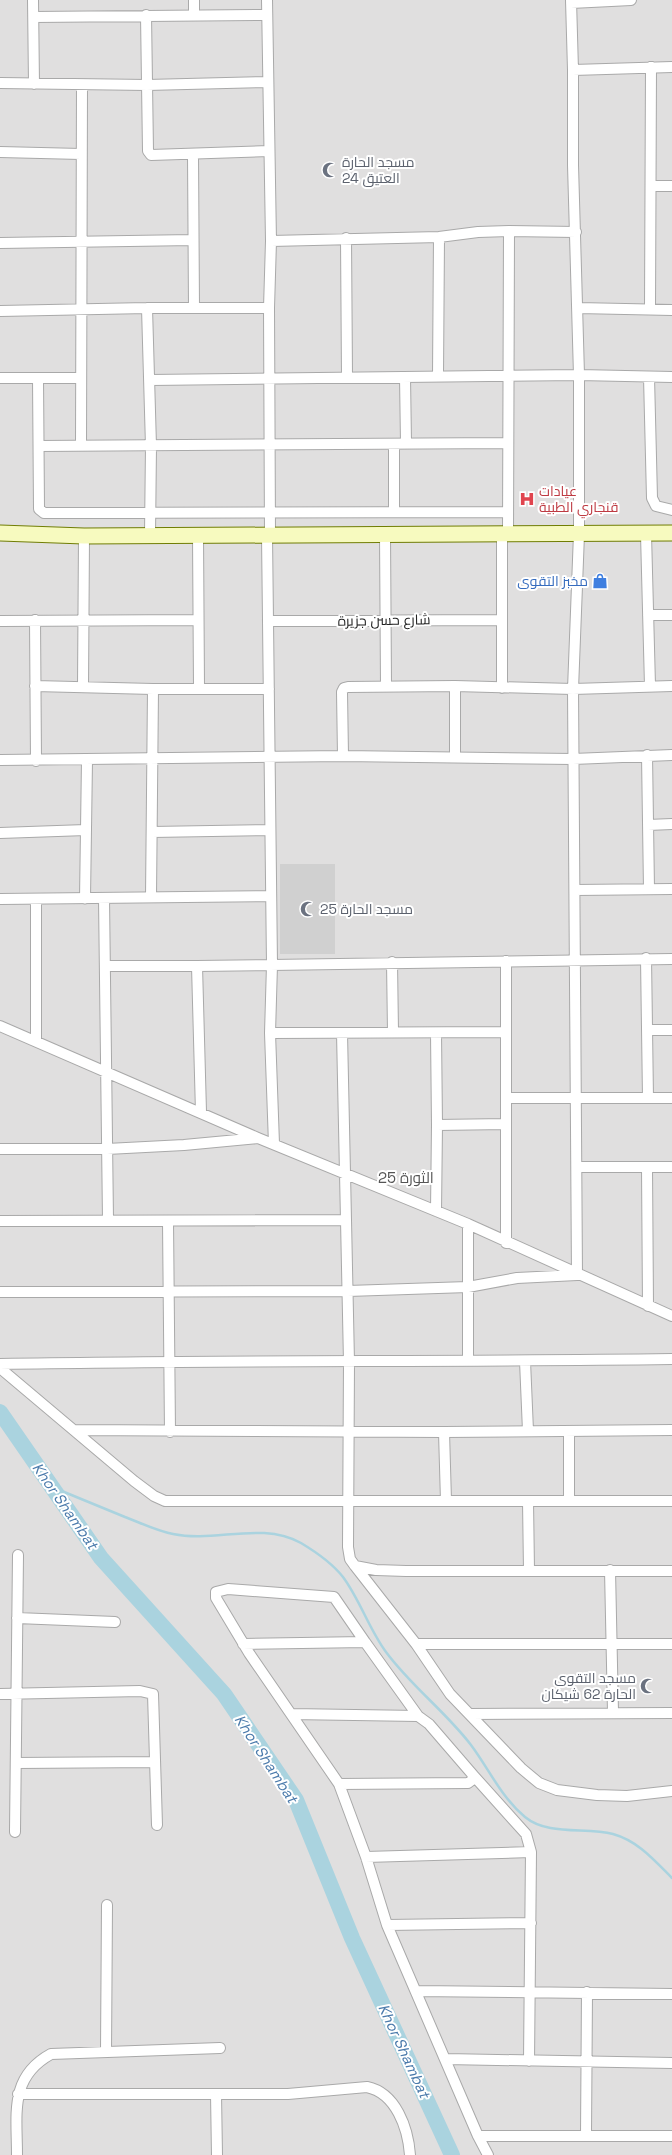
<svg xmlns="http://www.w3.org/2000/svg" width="672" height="2155" viewBox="0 0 672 2155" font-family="'Space Grotesk',Cairo,sans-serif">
<rect width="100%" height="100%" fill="#f2efe9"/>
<path fill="#e0dfdf" d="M 0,0 L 672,0 L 672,2155 L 0,2155 Z"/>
<path fill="#d0d0d0" d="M 280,864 L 335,864 L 335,954 L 280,954 Z"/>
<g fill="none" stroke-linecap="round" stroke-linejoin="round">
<path stroke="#aad3df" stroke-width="2.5" d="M 52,1487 C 76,1497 101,1507 125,1517 C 141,1523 157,1531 173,1534 C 216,1543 260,1521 301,1543 C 316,1552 332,1563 343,1577 C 360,1600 369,1629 386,1652 C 411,1686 445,1711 471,1745 C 489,1769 501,1797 525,1817 C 548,1836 585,1827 613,1834 C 638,1841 654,1860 672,1878"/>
<path stroke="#aad3df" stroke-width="16" d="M 0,1412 L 101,1558 L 224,1694 L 296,1800 L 352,1938 L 452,2155"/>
<defs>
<path id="street" d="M 33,0 L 34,84
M 194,0 L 194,15
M 267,0 L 271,241 L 269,308 L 270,535
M 571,0 L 573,70
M 571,3 L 631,0
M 146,15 L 148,151 L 151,155 L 269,151
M 34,17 L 267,15
M 0,83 L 147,85 L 268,82
M 0,152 L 81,154
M 193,155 L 194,308
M 651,186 L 672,186
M 346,238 L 347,376
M 271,241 L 439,237 L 478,232 L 509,231 L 576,232
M 0,243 L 193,240
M 147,308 L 151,446 L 150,535
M 578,308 L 672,310
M 650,309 L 651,67
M 0,311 L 147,308 L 269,308
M 438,376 L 439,237
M 405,377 L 406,443
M 649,377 L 652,498 L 656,506 L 672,510
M 0,378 L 80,378
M 38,378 L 39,509 L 44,513 L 508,512
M 150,380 L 579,375 L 672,377
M 81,445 L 82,85
M 39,446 L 507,443
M 394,511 L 394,444
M 385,534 L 386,686
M 508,534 L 509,231
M 646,534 L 650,686
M 198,535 L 199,688
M 267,535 L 272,965 L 270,1033 L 274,1144
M 648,615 L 672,615
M 35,620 L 36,761
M 0,621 L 198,620
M 268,621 L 501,620
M 35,686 L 153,689 L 269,689
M 455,686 L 455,757
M 83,687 L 84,536
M 502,688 L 502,534
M 647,755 L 649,889
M 343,756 L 342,692 L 344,688 L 348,687 L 455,686 L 573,689 L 672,686
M 0,760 L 343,756 L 573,759 L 672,755
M 648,825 L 672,824
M 152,832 L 269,830
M 0,833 L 86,830
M 575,890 L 672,889
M 151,897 L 153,689
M 104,898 L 108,1220
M 0,899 L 271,896
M 85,899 L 87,760
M 646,958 L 648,1098
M 392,962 L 393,1032
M 106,966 L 197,966 L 672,959
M 197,966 L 201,1112
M 0,1026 L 258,1138 L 468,1224 L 672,1316
M 647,1030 L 672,1030
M 270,1033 L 506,1032
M 436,1033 L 437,1125
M 36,1041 L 36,899
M 506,1098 L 672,1098
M 0,1149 L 107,1149 L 184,1145 L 258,1138
M 577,1167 L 672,1167
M 647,1167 L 648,1306
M 436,1211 L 437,1125 L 506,1124
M 346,1220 L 349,1362 L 348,1547 L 350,1559 L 355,1566 L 376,1570 L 406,1571 L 672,1571
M 0,1221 L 346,1220 L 342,1033
M 168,1221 L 170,1432
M 506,1243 L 506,961
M 0,1292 L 348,1291 L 468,1287 L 517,1278 L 577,1275 L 573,689 L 579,534 L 579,375 L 573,165 L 573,70 L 672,67
M 468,1360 L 468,1224
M 525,1361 L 528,1431
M 0,1364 C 224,1360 448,1362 672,1359
M 0,1368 L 134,1481 L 154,1496 L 165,1501 L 672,1501
M 74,1430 L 444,1432 L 672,1430
M 569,1431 L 569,1501
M 444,1432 L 446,1501
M 528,1501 L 529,1570
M 355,1566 L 416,1644 L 450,1694 L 521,1768 L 539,1783 L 557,1790 L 597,1795 L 627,1796 L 672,1791
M 610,1570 L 613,1712
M 17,1618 L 115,1622
M 365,1642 L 334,1597 L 228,1589 L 216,1592 L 216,1598 L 249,1653 L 339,1784 L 366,1857 L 387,1925 L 478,2136 L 488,2155
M 243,1644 L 365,1642 L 418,1716
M 416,1644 L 672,1644
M 0,1694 L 140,1691 L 153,1694 L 157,1825
M 291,1714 L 418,1716 L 429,1724 L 473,1775 L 472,1780 L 468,1783 L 339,1784
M 470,1714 L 672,1713
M 16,1763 L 155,1762
M 473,1775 L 526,1834 L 531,1852 L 529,2061
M 15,1832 L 18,1555
M 366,1857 L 531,1852
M 387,1925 L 531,1923
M 416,1991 L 672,1994
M 106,2052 L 107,1905
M 446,2059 L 672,2063
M 18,2094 L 288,2094 L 367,2087 C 396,2093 408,2128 410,2155
M 216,2094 L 217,2155
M 586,2135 L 587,1992
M 478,2136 L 672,2136
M 17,2155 C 17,2114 9,2077 51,2054 L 220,2048"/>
<path id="secondary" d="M 0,533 L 84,536 L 672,533"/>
</defs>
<use href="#street" stroke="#a9a9a9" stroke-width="12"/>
<use href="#secondary" stroke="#707d05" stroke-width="17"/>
<use href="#street" stroke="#fff" stroke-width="10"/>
<use href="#secondary" stroke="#f7fabf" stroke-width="15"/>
</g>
<defs>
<symbol id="mosque-bare" viewBox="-9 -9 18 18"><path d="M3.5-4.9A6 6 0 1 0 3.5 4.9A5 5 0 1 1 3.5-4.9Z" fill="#6b7280" stroke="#fff" stroke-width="2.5" paint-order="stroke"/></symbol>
<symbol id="hospital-bare" viewBox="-9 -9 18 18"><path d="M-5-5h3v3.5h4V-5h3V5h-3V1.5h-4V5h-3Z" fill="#e0444e" stroke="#fff" stroke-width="2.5" paint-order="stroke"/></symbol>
<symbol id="shop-bare" viewBox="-9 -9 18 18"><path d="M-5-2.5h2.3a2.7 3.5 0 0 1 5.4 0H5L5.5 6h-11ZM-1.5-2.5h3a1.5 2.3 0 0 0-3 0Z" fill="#3f7fe0" stroke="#fff" stroke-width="2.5" paint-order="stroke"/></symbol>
</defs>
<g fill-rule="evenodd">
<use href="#mosque-bare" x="319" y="159" width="22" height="22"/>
<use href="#hospital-bare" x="516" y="488" width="22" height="22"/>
<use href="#shop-bare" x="589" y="570" width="22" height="22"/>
<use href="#mosque-bare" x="297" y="898" width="22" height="22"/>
<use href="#mosque-bare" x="637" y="1675" width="22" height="22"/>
</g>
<g text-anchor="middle" stroke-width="4" stroke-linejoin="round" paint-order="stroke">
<g font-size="14" fill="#5b616d" stroke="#fff" text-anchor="start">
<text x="342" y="167">مسجد الحارة<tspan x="342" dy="16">24 العتيق</tspan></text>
<text x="320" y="914">مسجد الحارة 25</text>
<text x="636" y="1683" text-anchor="end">مسجد التقوى<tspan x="636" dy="16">الحارة 62 شيكان</tspan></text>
</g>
<g font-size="14" fill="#be3a42" stroke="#fff" text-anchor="start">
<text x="539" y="496">عيادات<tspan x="539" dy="16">قنجاري الطبية</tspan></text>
</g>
<g font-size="14" fill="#366cbe" stroke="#fff" text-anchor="end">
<text x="588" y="586">مخبز التقوى</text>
</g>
<g font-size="14" fill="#222" stroke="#fff">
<text transform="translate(384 620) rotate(-1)" y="5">شارع حسن جزيرة</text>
</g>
<g font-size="15" fill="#555" stroke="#fff">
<text x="406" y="1183">الثورة 25</text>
</g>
<g font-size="15" font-style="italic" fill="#4a7aab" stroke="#fff">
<text transform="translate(65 1506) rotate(55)" y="5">Khor Shambat</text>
<text transform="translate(266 1759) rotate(57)" y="5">Khor Shambat</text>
<text transform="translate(404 2051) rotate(65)" y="5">Khor Shambat</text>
</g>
</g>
</svg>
